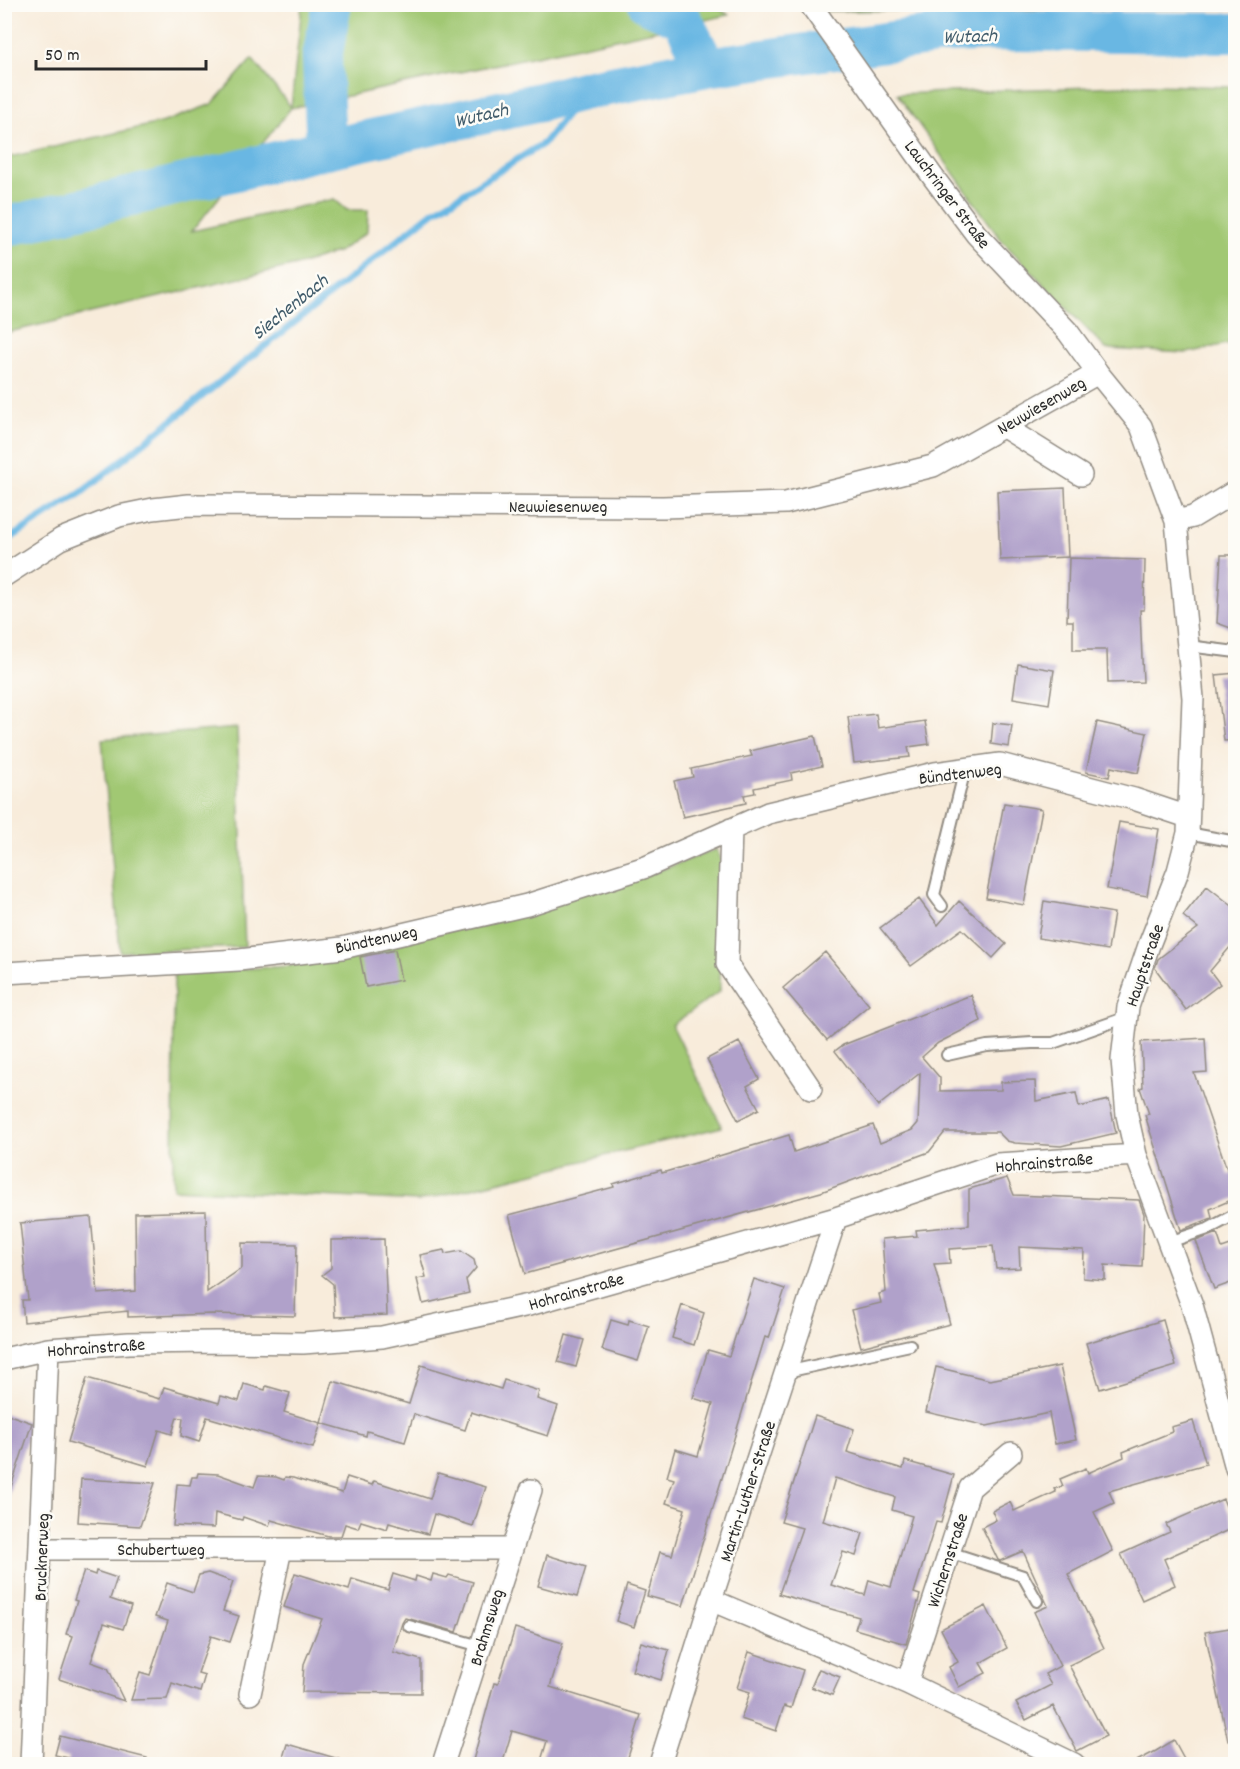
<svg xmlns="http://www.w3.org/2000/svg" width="1240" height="1769" viewBox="0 0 1240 1769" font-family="Dekko,sans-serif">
<rect width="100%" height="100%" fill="#fdfcf7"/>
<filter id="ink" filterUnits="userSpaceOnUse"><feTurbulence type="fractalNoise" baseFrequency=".0167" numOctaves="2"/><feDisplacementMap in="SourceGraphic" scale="12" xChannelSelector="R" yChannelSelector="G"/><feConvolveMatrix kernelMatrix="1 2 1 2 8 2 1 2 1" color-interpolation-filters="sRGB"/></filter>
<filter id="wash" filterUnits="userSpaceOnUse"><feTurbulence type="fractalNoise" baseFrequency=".008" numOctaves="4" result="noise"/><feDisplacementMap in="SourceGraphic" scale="24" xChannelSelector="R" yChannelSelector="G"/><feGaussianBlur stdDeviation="1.35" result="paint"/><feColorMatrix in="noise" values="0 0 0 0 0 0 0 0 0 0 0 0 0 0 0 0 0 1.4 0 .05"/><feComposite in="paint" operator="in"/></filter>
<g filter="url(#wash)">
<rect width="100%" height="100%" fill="#f8ecdb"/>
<path fill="#a1c873" stroke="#667a4f" stroke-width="1.5" d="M 713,5 L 729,15 L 291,108 L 192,231 L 334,199 L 347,210 L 368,210 L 367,232 L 340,251 L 305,263 L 5,333 L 5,158 L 164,122 L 212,104 L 252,59 L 291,107 L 302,5 Z
M 1149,85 L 1235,87 L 1235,342 L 1187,353 L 1106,349 L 1002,241 L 897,94 Z
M 237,728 L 245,947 L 120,952 L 102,739 Z
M 717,849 L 721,860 L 720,991 L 672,1025 L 722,1127 L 419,1201 L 173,1189 L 174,973 L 289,966 L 343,955 L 647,875 Z"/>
<path fill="#80ac65" stroke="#566c48" stroke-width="1.5" d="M 1235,4 L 1236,8 L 823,11 L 816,5 Z"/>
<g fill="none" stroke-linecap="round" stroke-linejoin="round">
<path stroke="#69b7e3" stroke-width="7" d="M 983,4 L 998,31
M 4,542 L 81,493 L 429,215 L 544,143 L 586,90"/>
<path stroke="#69b7e3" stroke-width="40" d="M 648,4 L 682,19 L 707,67
M 326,149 L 322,58 L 332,4
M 4,227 L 326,149 L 540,102 L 586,90 L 707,67 L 950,33 L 998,31 L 1236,33"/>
</g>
<g id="blocks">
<path fill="#b0a1ca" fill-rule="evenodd" d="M 1065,488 L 1068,557 L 1000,560 L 997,491 Z
M 1221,555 L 1236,555 L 1236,630 L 1217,623 Z
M 1069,558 L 1145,560 L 1144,610 L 1140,610 L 1143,682 L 1108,683 L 1107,650 L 1073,650 L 1073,621 L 1067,621 Z
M 1018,664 L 1054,670 L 1049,704 L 1013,698 Z
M 1236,673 L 1236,740 L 1224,741 L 1216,675 Z
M 876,714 L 878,728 L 925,721 L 929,744 L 908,747 L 910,757 L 854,763 L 848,717 Z
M 1097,722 L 1147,733 L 1138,773 L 1111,767 L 1109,777 L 1086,772 Z
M 993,723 L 1012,725 L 1009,747 L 991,744 Z
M 815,736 L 822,766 L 791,773 L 792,780 L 754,788 L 755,793 L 744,795 L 746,803 L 683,817 L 674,781 L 693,777 L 691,769 L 752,756 L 750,751 Z
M 1004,803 L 1042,809 L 1024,905 L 986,898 Z
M 1119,822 L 1159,829 L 1147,896 L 1107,889 Z
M 1207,886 L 1236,909 L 1236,940 L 1210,971 L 1220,984 L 1186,1010 L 1155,968 L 1158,959 L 1198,928 L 1183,916 Z
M 919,899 L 938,925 L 959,901 L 1006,944 L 993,958 L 962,929 L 911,966 L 880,928 Z
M 1044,901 L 1114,913 L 1108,950 L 1038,938 Z
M 395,950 L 401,980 L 366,987 L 360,957 Z
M 825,952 L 869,1005 L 827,1040 L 783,988 Z
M 971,995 L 981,1021 L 938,1043 L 922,1057 L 940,1078 L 940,1091 L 1001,1090 L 1001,1082 L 1035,1081 L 1036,1101 L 1076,1093 L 1079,1107 L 1109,1100 L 1116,1133 L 1061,1146 L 1015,1143 L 1007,1141 L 998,1132 L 945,1132 L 929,1152 L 821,1192 L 525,1274 L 509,1215 L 614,1187 L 613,1184 L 661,1170 L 662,1173 L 789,1135 L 794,1152 L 873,1125 L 880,1143 L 912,1130 L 918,1123 L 920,1073 L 878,1106 L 835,1051 L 843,1045 Z
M 1205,1038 L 1207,1072 L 1194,1073 L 1229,1175 L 1236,1172 L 1236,1198 L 1210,1209 L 1212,1218 L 1181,1230 L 1145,1115 L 1149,1114 L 1140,1088 L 1143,1087 L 1141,1042 Z
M 739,1042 L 759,1079 L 747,1086 L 759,1109 L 738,1120 L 707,1059 Z
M 1007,1178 L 1014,1195 L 1139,1200 L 1144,1214 L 1142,1267 L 1105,1265 L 1105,1280 L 1083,1278 L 1084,1250 L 1019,1247 L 1020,1268 L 996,1269 L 993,1246 L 949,1249 L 950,1263 L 934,1264 L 950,1324 L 861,1347 L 851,1310 L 881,1303 L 879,1294 L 886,1292 L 882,1239 L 917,1236 L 916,1230 L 969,1225 L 969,1189 Z
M 206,1211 L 207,1292 L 242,1268 L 242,1243 L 297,1244 L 295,1316 L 212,1314 L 128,1317 L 128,1311 L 24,1322 L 22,1300 L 28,1300 L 20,1223 L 91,1217 L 98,1294 L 136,1291 L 135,1213 Z
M 1217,1233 L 1222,1248 L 1236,1243 L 1236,1281 L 1214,1289 L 1196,1241 Z
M 384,1239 L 387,1315 L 335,1317 L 333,1284 L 322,1275 L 331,1268 L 331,1240 Z
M 444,1250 L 445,1254 L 461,1251 L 474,1260 L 476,1268 L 466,1280 L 469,1293 L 423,1304 L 417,1279 L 426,1277 L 420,1255 Z
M 754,1279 L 785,1289 L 769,1338 L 765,1337 L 683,1606 L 647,1596 L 660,1552 L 672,1555 L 685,1509 L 666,1503 L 674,1479 L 667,1477 L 675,1449 L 698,1456 L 713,1404 L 693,1398 L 708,1350 L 729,1356 Z
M 682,1305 L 704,1313 L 694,1345 L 672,1338 Z
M 611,1320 L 628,1325 L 629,1320 L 649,1326 L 638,1361 L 602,1350 Z
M 1163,1320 L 1176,1366 L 1100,1389 L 1086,1343 Z
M 566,1335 L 584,1340 L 576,1367 L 558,1362 Z
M 421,1365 L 501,1389 L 504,1380 L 539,1391 L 537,1399 L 558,1406 L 548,1436 L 471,1412 L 465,1430 L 414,1414 L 405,1442 L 367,1431 L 366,1436 L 321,1423 L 333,1381 L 409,1404 Z
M 1060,1366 L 1076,1440 L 1055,1444 L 1049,1413 L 987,1426 L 926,1412 L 936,1367 L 990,1380 Z
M 87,1378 L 160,1399 L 164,1387 L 219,1403 L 221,1396 L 239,1401 L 244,1384 L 265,1390 L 266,1386 L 290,1393 L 284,1412 L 321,1423 L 313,1448 L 207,1417 L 199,1442 L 181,1436 L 183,1418 L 177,1417 L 172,1434 L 159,1430 L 148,1466 L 68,1442 Z
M 4,1413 L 32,1423 L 7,1499 L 4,1498 Z
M 815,1416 L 854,1429 L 847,1452 L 903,1469 L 905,1461 L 954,1475 L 941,1523 L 936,1522 L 914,1593 L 920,1595 L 906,1644 L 855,1629 L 859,1617 L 779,1594 L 802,1528 L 781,1522 ZM 835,1478 L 895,1497 L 892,1510 L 912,1516 L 891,1587 L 869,1580 L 865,1595 L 831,1585 L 843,1552 L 856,1556 L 863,1533 L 823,1521 Z
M 1193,1421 L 1206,1464 L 1109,1491 L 1114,1503 L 1094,1512 L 1113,1551 L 1068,1574 L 1104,1648 L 1069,1665 L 1106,1736 L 1077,1751 L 1053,1706 L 1026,1720 L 1016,1703 L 1051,1685 L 1045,1674 L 1060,1666 L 1034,1612 L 1048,1606 L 1023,1551 L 1000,1561 L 998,1560 L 982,1527 L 996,1520 L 992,1511 L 1010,1502 L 1014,1511 L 1056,1492 L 1054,1489 L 1063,1486 L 1060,1479 L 1086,1468 L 1088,1473 L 1124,1457 L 1123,1452 L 1172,1432 L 1171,1427 Z
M 198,1473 L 218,1474 L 254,1487 L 258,1476 L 276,1477 L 284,1480 L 285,1477 L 293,1478 L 342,1493 L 347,1477 L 372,1485 L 374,1481 L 430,1499 L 438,1473 L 486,1487 L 473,1526 L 434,1514 L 428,1534 L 389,1523 L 387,1529 L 361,1521 L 358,1528 L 345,1524 L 341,1536 L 328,1536 L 271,1520 L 269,1526 L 243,1517 L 242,1520 L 215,1513 L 214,1528 L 173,1526 L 177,1484 L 190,1485 L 192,1477 L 197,1477 Z
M 81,1479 L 155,1483 L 140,1526 L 78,1522 Z
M 1223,1499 L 1235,1527 L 1164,1559 L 1175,1585 L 1142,1600 L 1121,1554 L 1170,1532 L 1166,1524 Z
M 547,1555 L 586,1567 L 577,1597 L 538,1586 Z
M 84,1571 L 95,1575 L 96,1571 L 117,1578 L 110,1599 L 131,1606 L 123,1629 L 104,1623 L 91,1662 L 108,1668 L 124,1701 L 59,1679 L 73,1636 L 66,1634 L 77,1601 L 74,1600 Z
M 208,1573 L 233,1582 L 223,1611 L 239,1616 L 230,1642 L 211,1636 L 198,1673 L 205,1675 L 200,1692 L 172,1683 L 167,1699 L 131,1700 L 140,1672 L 150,1675 L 168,1621 L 155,1617 L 167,1583 L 193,1592 L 199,1575 Z
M 295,1573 L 349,1590 L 352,1579 L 388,1590 L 393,1574 L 415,1581 L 416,1576 L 431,1581 L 433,1574 L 447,1578 L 449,1575 L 473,1582 L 457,1632 L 410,1619 L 405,1618 L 402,1623 L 393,1652 L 421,1660 L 421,1693 L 302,1692 L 304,1664 L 322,1619 L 284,1607 Z
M 627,1585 L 645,1591 L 634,1627 L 616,1621 Z
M 986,1606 L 1007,1648 L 980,1663 L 986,1673 L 959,1687 L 949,1667 L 958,1662 L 941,1629 Z
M 1236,1627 L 1236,1740 L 1228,1741 L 1205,1632 Z
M 515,1628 L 563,1643 L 550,1687 L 641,1715 L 626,1764 L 540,1764 L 547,1741 L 512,1731 L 502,1764 L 472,1764 L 494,1683 L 498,1684 Z
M 641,1642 L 669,1650 L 661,1680 L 632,1671 Z
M 749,1652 L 803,1670 L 791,1708 L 784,1706 L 776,1731 L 741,1719 L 750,1692 L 737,1688 Z
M 819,1669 L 840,1677 L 832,1695 L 811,1687 Z
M 60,1736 L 147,1758 L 146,1764 L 67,1764 L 69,1758 L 55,1755 Z
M 1174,1740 L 1187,1764 L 1131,1764 L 1156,1751 Z
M 287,1744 L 339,1759 L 338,1764 L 281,1764 Z"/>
</g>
</g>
<g filter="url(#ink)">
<use href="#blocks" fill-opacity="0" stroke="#928c83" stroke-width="1.5"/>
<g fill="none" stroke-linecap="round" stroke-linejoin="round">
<defs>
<path id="service" d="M 1188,646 L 1236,652
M 1188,833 L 1236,842
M 942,906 L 934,895 L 965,769
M 947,1055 L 987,1046 L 1032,1043 L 1053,1043 L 1127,1017
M 1169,1242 L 1208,1229 L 1236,1214
M 786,1372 L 910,1345
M 949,1552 L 1023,1576 L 1037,1601
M 409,1626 L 480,1646"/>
<path id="minor" d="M 810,4 L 933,177 L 976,234 L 1068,332 L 1098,373 L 1141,426 L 1176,521 L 1193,698 L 1188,833 L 1178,871 L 1149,945 L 1128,1007 L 1122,1060 L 1127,1115 L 1136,1155 L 1192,1305 L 1236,1468
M 1004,427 L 1081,475
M 1176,521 L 1193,517 L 1236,491
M 4,576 L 61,539 L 119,516 L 153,509 L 189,505 L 663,507 L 786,503 L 933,466 L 1098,373
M 731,829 L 727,964 L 811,1089
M 4,973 L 239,960 L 342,948 L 527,905 L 646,867 L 768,813 L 935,773 L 1000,764 L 1134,799 L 1188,817
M 4,1359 L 48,1349 L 129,1343 L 216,1342 L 303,1343 L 382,1337 L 529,1305 L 836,1218 L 997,1164 L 1136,1155
M 41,1549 L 511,1549
M 711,1600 L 907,1683 L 1074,1764
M 907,1683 L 970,1488 L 1011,1453
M 250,1694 L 281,1549
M 31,1764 L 48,1349
M 443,1764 L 531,1490
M 660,1764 L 711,1600 L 836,1218"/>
</defs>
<use href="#service" stroke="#928c83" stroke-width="14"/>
<use href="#minor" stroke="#928c83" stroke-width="24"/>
<use href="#service" stroke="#fff" stroke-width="10"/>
<use href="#minor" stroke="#fff" stroke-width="21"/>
</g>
</g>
<g text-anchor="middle" stroke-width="5" stroke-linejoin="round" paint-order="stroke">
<g font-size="18" fill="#2b2b2b" stroke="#fdfcf7">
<text transform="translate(948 194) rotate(53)" y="6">Lauchringer Straße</text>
<text transform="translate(1041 405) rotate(-30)" y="6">Neuwiesenweg</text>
<text x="558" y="512">Neuwiesenweg</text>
<text transform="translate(960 773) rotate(-7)" y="6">Bündtenweg</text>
<text transform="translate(376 939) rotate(-12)" y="6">Bündtenweg</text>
<text transform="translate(1144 965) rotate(-71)" y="6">Hauptstraße</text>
<text transform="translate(1044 1162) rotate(-5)" y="6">Hohrainstraße</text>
<text transform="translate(576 1291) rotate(-16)" y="6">Hohrainstraße</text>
<text transform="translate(96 1347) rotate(-4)" y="6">Hohrainstraße</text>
<text transform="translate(747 1491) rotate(-72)" y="6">Martin-Luther-Straße</text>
<text x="161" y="1555">Schubertweg</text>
<text transform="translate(41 1557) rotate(-88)" y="6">Brucknerweg</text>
<text transform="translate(947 1560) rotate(-72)" y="6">Wichernstraße</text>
<text transform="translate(486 1627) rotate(-73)" y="6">Brahmsweg</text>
</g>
<g font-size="20" font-style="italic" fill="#415c6b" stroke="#fdfcf7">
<text transform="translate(970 35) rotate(-2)" y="7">Wutach</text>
<text transform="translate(481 114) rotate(-13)" y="7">Wutach</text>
<text transform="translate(289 306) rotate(-39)" y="7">Siechenbach</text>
</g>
</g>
<rect width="1240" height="1769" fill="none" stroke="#fdfcf7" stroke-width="24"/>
<path d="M36 60v9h170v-9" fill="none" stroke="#2b2b2b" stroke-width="3"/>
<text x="45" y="60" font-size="18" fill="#2b2b2b" stroke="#fdfcf7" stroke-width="4.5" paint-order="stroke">50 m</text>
</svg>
